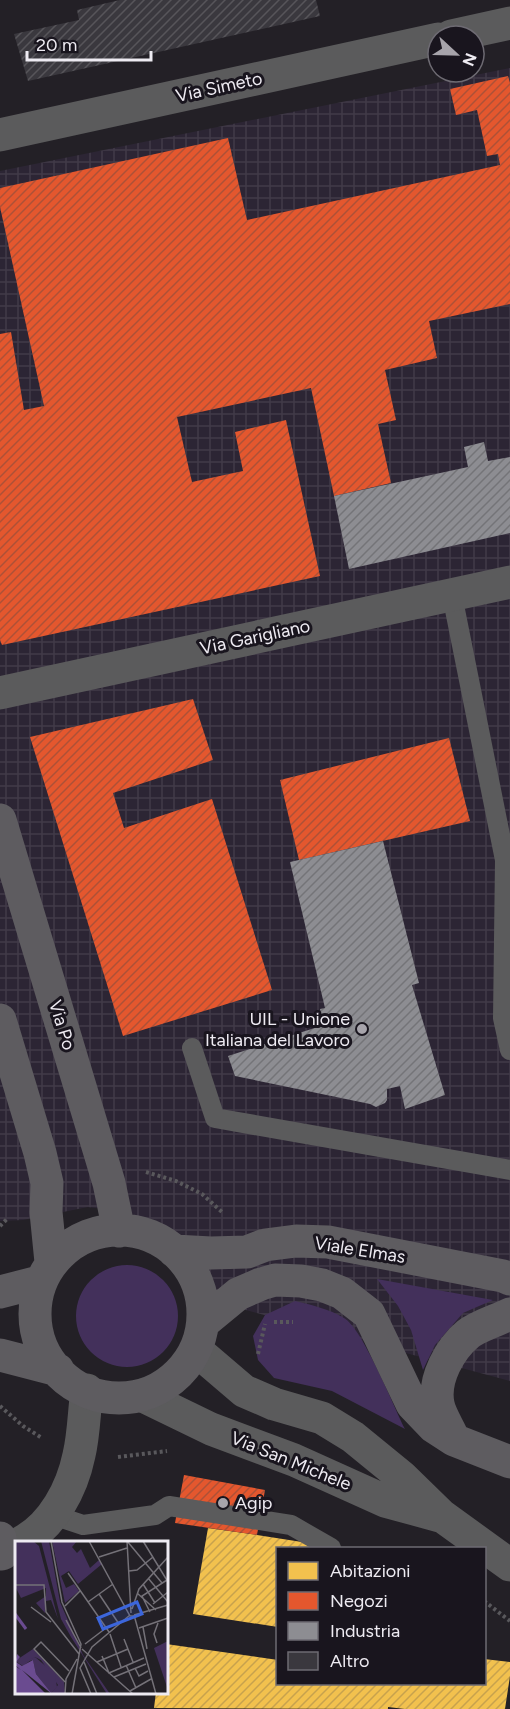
<svg xmlns="http://www.w3.org/2000/svg" width="510" height="1709" viewBox="0 0 510 1709" font-family="Figtree,sans-serif">
<defs>
<pattern id="industrial-grid" width="8" height="8" patternUnits="userSpaceOnUse" patternTransform="scale(1.5)"><rect width="8" height="8" fill="#2c2534"/><path d="M0 4h8M4 0v8" fill="none" stroke="#413a48"/></pattern>
<pattern id="homes-hatch" width="6" height="6" patternUnits="userSpaceOnUse" patternTransform="scale(1.5)"><rect width="6" height="6" fill="#f2c14e"/><path d="M-1 1l2-2M0 6l6-6M5 7l2-2" fill="none" stroke="#c7a24d"/></pattern>
<pattern id="shops-hatch" width="6" height="6" patternUnits="userSpaceOnUse" patternTransform="scale(1.5)"><rect width="6" height="6" fill="#e4572e"/><path d="M-1 1l2-2M0 6l6-6M5 7l2-2" fill="none" stroke="#ad5137"/></pattern>
<pattern id="industry-hatch" width="6" height="6" patternUnits="userSpaceOnUse" patternTransform="scale(1.5)"><rect width="6" height="6" fill="#8d8d92"/><path d="M-1 1l2-2M0 6l6-6M5 7l2-2" fill="none" stroke="#747478"/></pattern>
<pattern id="building-hatch" width="6" height="6" patternUnits="userSpaceOnUse" patternTransform="scale(1.5)"><rect width="6" height="6" fill="#3a383e"/><path d="M-1 1l2-2M0 6l6-6M5 7l2-2" fill="none" stroke="#57555a"/></pattern>
</defs>
<rect width="100%" height="100%" fill="#232026"/>
<path fill="url(#industrial-grid)" d="M 510,68 L 510,1381 L 220,1303 L 210,1274 L 197,1257 L 158,1226 L 127,1212 L 88,1207 L 23,1220 L 0,1221 L 0,171 Z"/>
<path fill="#43305b" d="M76 1316a51 51 0 1 1 102 0a51 51 0 1 1-102 0Z
M 377,1279 L 493,1300 L 463,1313 L 435,1345 L 423,1370 L 411,1330 L 398,1306 Z
M 295,1301 C 312,1305 329,1309 344,1318 C 363,1329 393,1405 405,1429 L 332,1391 L 274,1378 L 258,1360 L 253,1336 L 265,1315 Z"/>
<path fill="url(#homes-hatch)" d="M 208,1528 L 257,1535 L 334,1547 L 334,1548 L 278,1548 L 278,1627 L 193,1614 Z
M 166,1644 L 278,1660 L 278,1684 L 484,1684 L 484,1659 L 510,1662 L 510,1676 L 505,1709 L 405,1709 L 388,1707 L 388,1709 L 154,1708 L 156,1692 L 166,1692 Z"/>
<path fill="url(#shops-hatch)" d="M 508,76 L 510,83 L 510,304 L 429,321 L 437,358 L 385,370 L 396,420 L 378,424 L 391,483 L 334,496 L 311,388 L 177,417 L 192,482 L 243,471 L 235,432 L 286,420 L 320,576 L 2,645 L 0,640 L 0,334 L 11,332 L 24,410 L 44,406 L 0,207 L 0,188 L 228,138 L 247,220 L 500,165 L 498,154 L 487,156 L 477,110 L 456,115 L 450,89 Z
M 193,699 L 213,760 L 113,793 L 124,828 L 212,799 L 272,990 L 123,1036 L 30,737 Z
M 449,738 L 470,821 L 299,860 L 280,780 Z
M 184,1475 L 265,1490 L 257,1535 L 175,1523 Z"/>
<path fill="url(#industry-hatch)" d="M 484,442 L 488,461 L 510,457 L 510,533 L 349,569 L 334,496 L 468,467 L 464,447 Z
M 383,841 L 419,983 L 412,985 L 445,1095 L 405,1109 L 400,1086 L 387,1089 L 387,1100 L 385,1103 L 376,1107 L 370,1104 L 235,1076 L 228,1056 L 324,1025 L 320,1009 L 325,1008 L 290,862 Z"/>
<path fill="url(#building-hatch)" d="M 120,0 L 316,0 L 320,16 L 28,81 L 14,34 L 79,20 L 77,10 Z"/>
<g fill="none" stroke-linecap="round" stroke-linejoin="round">
<path stroke="#59585c" stroke-width="4" stroke-dasharray="3 3" stroke-linecap="butt" d="M 146,1172 L 176,1181 L 202,1194 L 223,1213
M 0,1226 L 8,1218
M 274,1322 L 293,1322
M 258,1354 L 265,1324
M 0,1406 L 23,1426 L 42,1438
M 118,1457 L 167,1451
M 484,1601 L 510,1621"/>
<path stroke="#5b5b5c" stroke-width="20" d="M 452,595 L 505,860 L 503,1018 L 510,1050
M 192,1048 L 215,1118 L 510,1170
M 53,1515 L 83,1525 L 155,1515 L 169,1506 L 291,1525 L 331,1548"/>
<path stroke="#5b5b5c" stroke-width="33" d="M 451,36 L 510,23
M 0,135 L 438,39
M 0,693 L 510,582
M 22,1542 C 53,1525 72,1489 79,1455 C 84,1434 84,1411 87,1390"/>
<path stroke="#5b5b5c" stroke-width="33" d="M 196,1350 L 244,1391 L 274,1404 L 322,1418 L 353,1437 L 402,1477 L 442,1516 L 510,1565
M 143,1396 L 211,1429 L 294,1460 L 385,1501 L 440,1516"/>
<path stroke="#5e5c60" stroke-width="33" d="M 0,820 L 109,1183 L 119,1231
M 0,1020 L 40,1153 L 47,1183 L 46,1212 L 51,1262
M35 1314a84 84 0 1 1 168 0a84 84 0 1 1-168 0Z
M 174,1251 L 211,1253 L 247,1252 L 265,1245 L 296,1241 L 328,1242 L 503,1276 L 510,1279
M 0,1292 L 39,1282
M 204,1322 L 238,1294 L 261,1284 L 275,1280 L 301,1281 L 322,1285 L 342,1293 L 369,1314 L 412,1404 L 434,1427 L 454,1440 L 510,1462
M 0,1355 L 58,1370
M 453,1438 C 449,1428 440,1415 438,1404 C 433,1379 450,1349 468,1334 C 478,1326 498,1320 510,1314
M 0,1538 L 2,1554"/>
</g>
<g fill="#a7a4ab" stroke="#19151e" stroke-width="2">
<circle cx="362" cy="1029" r="6"/>
<circle cx="223" cy="1503" r="6"/>
</g>
<g text-anchor="middle" stroke-width="6" stroke-linejoin="round" paint-order="stroke">
<g font-size="18" fill="#eeebf2" stroke="#19151e">
<text transform="translate(219 87) rotate(-12)" y="6">Via Simeto</text>
<text transform="translate(255 637) rotate(-12)" y="6">Via Garigliano</text>
<text transform="translate(62 1025) rotate(73)" y="6">Via Po</text>
<text transform="translate(360 1250) rotate(9)" y="6">Viale Elmas</text>
<text transform="translate(291 1461) rotate(22)" y="6">Via San Michele</text>
</g>
<g font-size="18" fill="#eeebf2" stroke="#19151e" text-anchor="end">
<text x="350" y="1025">UIL - Unione<tspan x="350" dy="21">Italiana del Lavoro</tspan></text>
<text x="235" y="1509" text-anchor="start">Agip</text>
</g>
</g>
<g transform="translate(15 1541)">
<rect width="153" height="153" fill="#232026"/>
<path d="M 0,0 L 18,0 L 24,5 L 43,78 L 36,59 L 31,60 L 30,72 L 21,62 L 31,55 L 31,47 L 6,57 L 0,45 ZM 26,0 L 34,0 L 45,61 L 68,114 L 95,153 L 92,153 L 56,96 L 46,78 ZM 37,0 L 62,0 L 57,6 L 62,12 L 66,8 L 75,27 L 84,19 L 87,23 L 63,43 L 54,30 L 46,35 L 51,47 L 59,43 L 64,50 L 50,62 ZM 18,108 L 49,141 L 50,153 L 36,152 L 43,144 L 26,119 L 20,116 L 8,125 L 0,120 Z" fill="#43305b"/>
<path d="M 20,116 L 40,133 L 42,146 L 36,152 L 21,133 L 18,119 L 10,121 Z" fill="#43305b"/>
<path d="M 153,100 L 153,149 L 139,107 Z" fill="#43305b"/>
<path d="M 2,113 L 5,116 L 1,121 L 7,125 L 18,119 L 21,133 L 37,153 L 7,129 L 31,153 L 0,153 L 0,125 L 6,129 L 0,124 Z" fill="#6a4b90"/>
<path fill="none" stroke="#6a4b90" stroke-width="3" d="M 0,73 L 11,88"/>
<path fill="none" stroke="#747178" stroke-width="1.5" d="M 36,0 L 47,61 L 66,103 L 57,153M 74,0 L 115,75 L 119,75M 112,0 L 147,42M 112,0 L 116,72M 128,0 L 153,41M 84,16 L 112,7M 114,30 L 122,29 L 138,16M 53,32 L 94,91M 133,37 L 153,61M 128,43 L 140,62M 0,44 L 29,44 L 31,71 L 64,113M 122,52 L 141,69M 84,53 L 104,83M 73,61 L 98,43M 138,63 L 153,51M 50,65 L 65,50M 16,66 L 36,81M 117,68 L 124,48 L 153,16M 135,71 L 127,55 L 152,39M 119,74 L 153,64M 119,74 L 141,153M 51,79 L 66,107M 128,86 L 132,108M 124,87 L 153,77M 95,93 L 106,126M 109,98 L 118,121M 142,102 L 139,93 L 143,82M 70,103 L 91,87M 67,108 L 118,153M 87,115 L 94,132 L 129,117M 69,121 L 82,153M 82,121 L 113,108M 111,124 L 121,147M 120,127 L 124,135 L 133,130M 99,136 L 131,123M 50,141 L 19,108 L 26,101 L 54,130M 115,150 L 136,138M 50,153 L 51,138 L 62,118M 76,153 L 65,127 L 77,106 L 115,74"/>
<path fill="#3c66dc" fill-opacity="0.15" stroke="#3c66dc" stroke-width="3" d="M 122,61 L 127,73 L 88,88 L 83,77 Z"/>
<rect width="153" height="153" fill="none" stroke="#eeebf2" stroke-width="3"/>
</g>
<rect x="276" y="1547" width="210" height="138" fill="#19151e" stroke="#6e6b73" stroke-width="1.5"/>
<rect x="288" y="1562" width="30" height="18" fill="#f2c14e" stroke="#6e6b73" stroke-width="1.5"/>
<text x="330" y="1577" font-size="18" fill="#eeebf2">Abitazioni</text>
<rect x="288" y="1592" width="30" height="18" fill="#e4572e" stroke="#6e6b73" stroke-width="1.5"/>
<text x="330" y="1607" font-size="18" fill="#eeebf2">Negozi</text>
<rect x="288" y="1622" width="30" height="18" fill="#8d8d92" stroke="#6e6b73" stroke-width="1.5"/>
<text x="330" y="1637" font-size="18" fill="#eeebf2">Industria</text>
<rect x="288" y="1652" width="30" height="18" fill="#3a383e" stroke="#6e6b73" stroke-width="1.5"/>
<text x="330" y="1667" font-size="18" fill="#eeebf2">Altro</text>
<g transform="translate(456 54) rotate(112)"><circle r="28" fill="#19151e" stroke="#6e6b73" stroke-width="1.5"/>
<path d="M0-4.5L10 22L0 15L-10 22Z" fill="#a7a4ab"/>
<text y="-9" font-size="16" font-weight="bold" text-anchor="middle" fill="#eeebf2">N</text>
</g>
<path d="M27 51v9h124v-9" fill="none" stroke="#eeebf2" stroke-width="3"/>
<text x="36" y="51" font-size="18" fill="#eeebf2" stroke="#19151e" stroke-width="4.5" paint-order="stroke">20 m</text>
</svg>
